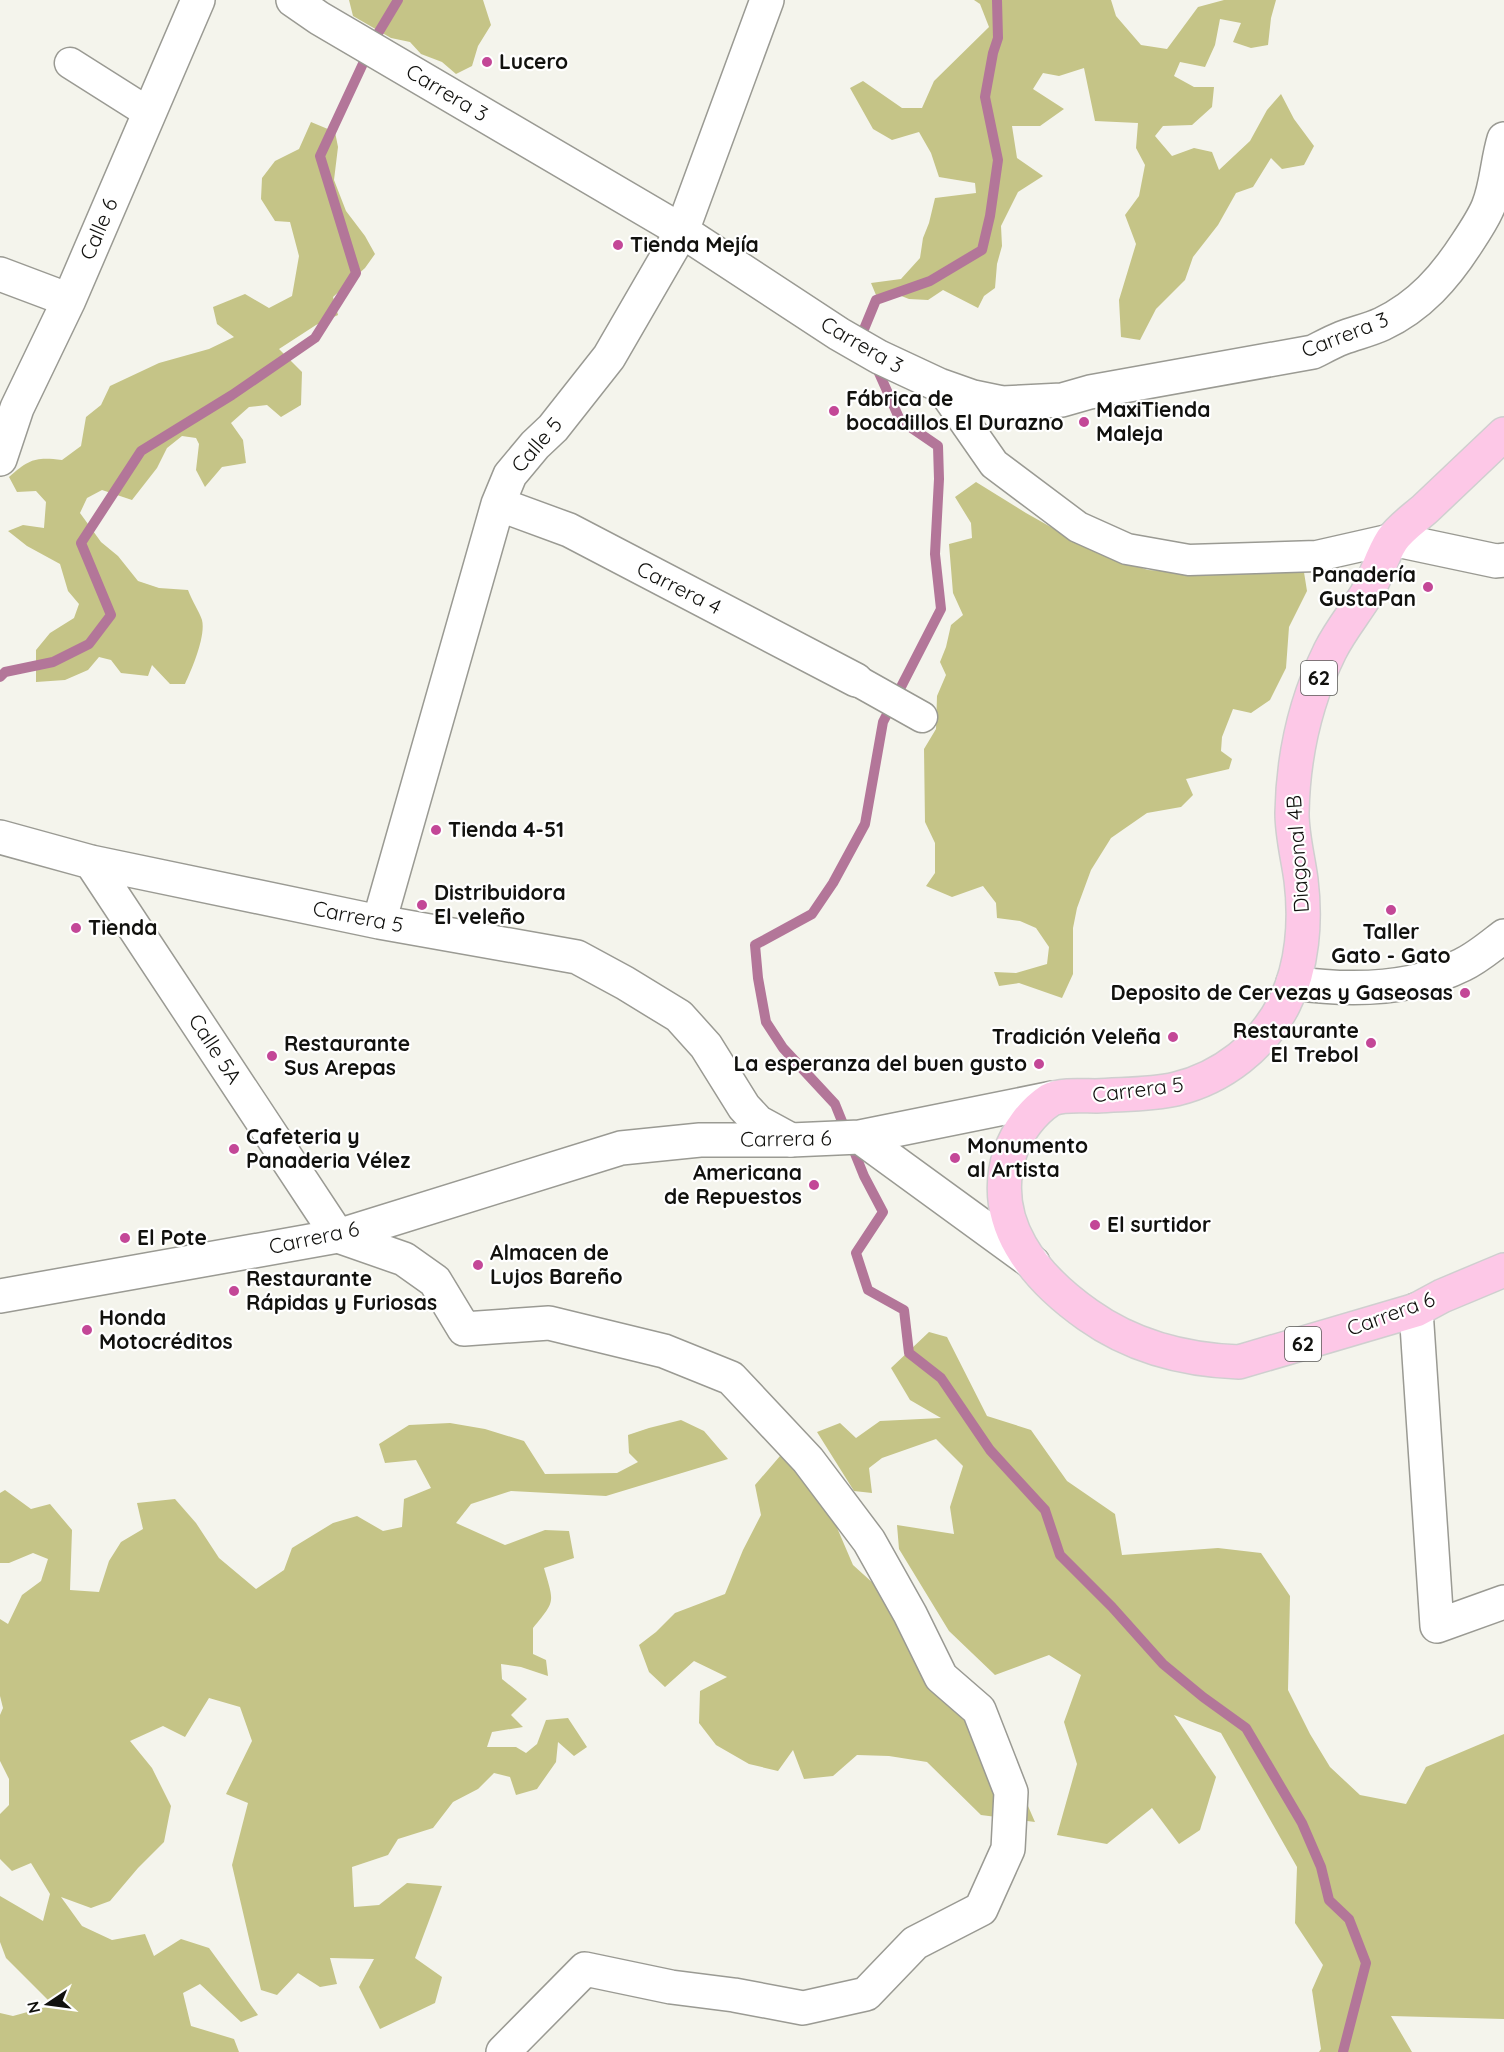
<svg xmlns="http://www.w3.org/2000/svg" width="1504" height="2052" viewBox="0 0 1504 2052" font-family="Quicksand,sans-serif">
<rect width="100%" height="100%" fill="#f4f4ec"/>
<path fill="#c5c487" d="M 349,0 L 483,0 L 491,25 L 478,46 L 472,66 L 456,74 L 442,62 L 421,54 L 410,42 L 391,38 L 353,16 Z
M 974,0 L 1111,0 L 1116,16 L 1141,45 L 1167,49 L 1198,7 L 1224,0 L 1276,0 L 1271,18 L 1268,45 L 1251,48 L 1233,42 L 1241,23 L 1220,19 L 1215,45 L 1205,67 L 1180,62 L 1174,76 L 1194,87 L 1214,87 L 1212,107 L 1192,125 L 1163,126 L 1155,136 L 1172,156 L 1194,148 L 1212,152 L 1219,170 L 1250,141 L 1267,110 L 1281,94 L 1294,119 L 1314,146 L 1304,165 L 1282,169 L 1271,158 L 1253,187 L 1236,193 L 1218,225 L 1193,257 L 1185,280 L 1156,309 L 1140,340 L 1121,337 L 1119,300 L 1136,244 L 1125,215 L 1139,196 L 1145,165 L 1136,148 L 1138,123 L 1095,121 L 1084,68 L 1059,76 L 1043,73 L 1033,89 L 1064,109 L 1040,126 L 1012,126 L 1017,158 L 1043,176 L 1018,192 L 1001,226 L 1002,246 L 997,264 L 995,288 L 984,296 L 978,308 L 943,290 L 928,300 L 909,299 L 891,292 L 876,295 L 871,283 L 901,279 L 920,258 L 923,238 L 929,223 L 935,198 L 976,193 L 975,183 L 939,177 L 931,153 L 919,132 L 892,140 L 873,129 L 850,88 L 863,81 L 902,108 L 922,108 L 934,81 L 989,27 L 980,4 Z
M 311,122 L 335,132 L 338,147 L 334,180 L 346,211 L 365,236 L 375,254 L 365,268 L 333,297 L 338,315 L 316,325 L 279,349 L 302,372 L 301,405 L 281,417 L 267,405 L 249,407 L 231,423 L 243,440 L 246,463 L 222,467 L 205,487 L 196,470 L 199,444 L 196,438 L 182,436 L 167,448 L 157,468 L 132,500 L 102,490 L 87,498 L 80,513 L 101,542 L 118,556 L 138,581 L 159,588 L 188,590 C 192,601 199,611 202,620 C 206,636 192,669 185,684 L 170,684 L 152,665 L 148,676 L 121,673 L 111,660 L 99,657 L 88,670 L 65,680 L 36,682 L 36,650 L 50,633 L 74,618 L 79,604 L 68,591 L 60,564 L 27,546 L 8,531 L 23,525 L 44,528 L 46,502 L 36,491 L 17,492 L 9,477 C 30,459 35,457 62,460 L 81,446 L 86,417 L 101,405 L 110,386 L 159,363 L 209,349 L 234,337 L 217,324 L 213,307 L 245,294 L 269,308 L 292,296 L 299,256 L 290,222 L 275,221 L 261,199 L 262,178 L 275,161 L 299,149 Z
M 976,482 L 1026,513 L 1097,553 L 1148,570 L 1195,573 L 1303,566 L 1307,591 L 1289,627 L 1286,668 L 1270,700 L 1251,713 L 1233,709 L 1222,737 L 1221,751 L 1232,759 L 1229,769 L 1186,779 L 1193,795 L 1181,807 L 1147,813 L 1111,838 L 1091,870 L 1077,908 L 1073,928 L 1073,974 L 1062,998 L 1019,983 L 999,986 L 994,972 L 1016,973 L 1047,964 L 1049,947 L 1036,928 L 1020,921 L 997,918 L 996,903 L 983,886 L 952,897 L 926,886 L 935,873 L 935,843 L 925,822 L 924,749 L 936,729 L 937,696 L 946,675 L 940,662 L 946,647 L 951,625 L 963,615 L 953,593 L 949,544 L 972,538 L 971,523 L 955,497 Z
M 929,1332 L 947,1337 L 987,1416 L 1031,1430 L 1067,1481 L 1115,1514 L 1122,1555 L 1218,1548 L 1261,1553 L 1290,1596 L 1288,1690 L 1310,1734 L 1330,1767 L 1360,1795 L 1406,1804 L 1426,1767 L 1504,1734 L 1504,2019 L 1391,2016 L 1412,2052 L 1319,2052 L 1321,2049 L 1312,1990 L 1323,1965 L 1295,1923 L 1297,1867 L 1221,1733 L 1174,1715 L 1216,1777 L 1200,1830 L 1179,1844 L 1152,1808 L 1107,1844 L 1057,1835 L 1077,1764 L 1064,1722 L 1081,1675 L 1049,1655 L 995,1675 L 949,1631 L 899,1549 L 897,1525 L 954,1534 L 950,1507 L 963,1466 L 936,1439 L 882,1458 L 869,1468 L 872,1493 L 854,1491 L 817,1432 L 840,1423 L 856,1438 L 880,1421 L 941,1418 L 910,1400 L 891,1368 Z
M 681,1420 L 704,1431 L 728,1459 L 606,1496 L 511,1491 L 471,1504 L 456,1523 L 505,1545 L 545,1530 L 569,1531 L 574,1558 L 544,1568 C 554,1603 556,1600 533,1628 L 533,1654 L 546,1660 L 548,1676 L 521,1667 L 501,1664 L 502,1679 L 527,1699 L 511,1715 L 523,1727 L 492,1732 L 487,1747 L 516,1747 L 526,1753 L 537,1744 L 546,1720 L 568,1718 L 587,1747 L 574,1756 L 558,1742 L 556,1762 L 537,1789 L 516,1795 L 510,1777 L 494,1773 L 478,1789 L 453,1802 L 433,1828 L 398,1839 L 388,1855 L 352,1867 L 354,1907 L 379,1905 L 407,1883 L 442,1886 L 415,1958 L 442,1977 L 435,2003 L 380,2029 L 359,1987 L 374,1959 L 330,1958 L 337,1984 L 320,1987 L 298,1973 L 277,1995 L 261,1990 L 232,1865 L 248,1803 L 226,1794 L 252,1741 L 240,1707 L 209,1698 L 185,1737 L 163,1726 L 130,1741 L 152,1768 L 171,1806 L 164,1842 L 138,1868 L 110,1901 L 91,1908 L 61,1897 L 82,1926 L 112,1940 L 145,1934 L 154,1956 L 181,1939 L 209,1948 L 258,2015 L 241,2022 L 200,1984 L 183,1993 L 191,2026 L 234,2039 L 239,2052 L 0,2052 L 0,2013 L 13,2016 L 53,2005 L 6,1958 L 0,1942 L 0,1896 L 43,1921 L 50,1894 L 31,1863 L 12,1871 L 0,1859 L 0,1814 L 9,1805 L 9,1779 L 0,1761 L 0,1715 L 3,1708 L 0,1696 L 0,1619 L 8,1624 L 22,1595 L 41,1581 L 48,1559 L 33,1553 L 9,1563 L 0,1563 L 0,1493 L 5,1490 L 31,1509 L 50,1504 L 72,1530 L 70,1590 L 99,1592 L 109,1561 L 121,1542 L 143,1529 L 137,1503 L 175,1499 L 196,1523 L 219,1558 L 256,1589 L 284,1570 L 292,1548 L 333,1523 L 357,1516 L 383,1531 L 402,1527 L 404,1499 L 431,1488 L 416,1460 L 385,1463 L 379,1444 L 409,1425 L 450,1423 L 485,1429 L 524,1441 L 545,1474 L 617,1473 L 638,1462 L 629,1453 L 628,1435 L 649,1428 Z
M 780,1456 L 804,1464 L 826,1502 L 853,1565 L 874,1584 L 1017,1781 L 1035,1822 L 981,1815 L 927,1762 L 889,1756 L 857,1755 L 833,1776 L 804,1779 L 793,1750 L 778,1771 L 749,1764 L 716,1745 L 699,1723 L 700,1691 L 727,1677 L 694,1661 L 665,1687 L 649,1672 L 639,1645 L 656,1632 L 675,1613 L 725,1594 L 743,1550 L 761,1515 L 755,1485 Z"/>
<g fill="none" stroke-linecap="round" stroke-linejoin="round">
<path stroke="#b37699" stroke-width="10" d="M 865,341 L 862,334 L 876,300 L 930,281 L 982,250 L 990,216 L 998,160 L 985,97 L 993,53 L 998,38 L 997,0
M 875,364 L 900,420 L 938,446 L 939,479 L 935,554 L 941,609 L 883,722 L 865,824 L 833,883 L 812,914 L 755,945 L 758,978 L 766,1022 L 783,1048 L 835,1104 L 864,1176 L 883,1212 L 856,1253 L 868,1290 L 904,1310 L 909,1353 L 941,1378 L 990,1450 L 1045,1510 L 1060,1555 L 1112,1607 L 1163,1664 L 1203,1697 L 1246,1728 L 1302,1823 L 1321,1867 L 1329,1900 L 1349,1919 L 1366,1963 L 1343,2052
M 0,677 L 5,672 L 53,662 L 89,644 L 111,615 L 81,543 L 141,451 L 232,395 L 315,338 L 356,273 L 320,156 L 374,40 L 398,0"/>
<defs>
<path id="pedestrian" d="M 70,63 L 149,113
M 939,385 L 994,464 L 1078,527 L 1127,549 L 1189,560 L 1317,556 L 1392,539
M 856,680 L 922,717"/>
<path id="minor" d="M 0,274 L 69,300
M 0,459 L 17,408 L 69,300 L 198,0
M 498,504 L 569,530 L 856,680
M 1392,539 L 1496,561 L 1504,560
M 0,837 L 91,862 L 379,922 L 577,957 L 625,983 L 679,1016 L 706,1046 L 744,1107 L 758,1122 L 791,1140
M 91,862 L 338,1236 L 404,1259 L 435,1281 L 464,1329 L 549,1323 L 664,1351 L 731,1378 L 808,1460 L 869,1541 L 910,1614 L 941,1677 L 979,1710 L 1011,1792 L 1008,1849 L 981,1909 L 915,1943 L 866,1994 L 803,2008 L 734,1995 L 671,1987 L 585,1969 L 503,2052
M 379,922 L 498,504 L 510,475 L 535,445 L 553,428 L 609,357 L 682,231 L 767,0
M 1416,1310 L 1437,1626 L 1504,1602"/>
<path id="tertiary" d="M 293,0 L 319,18 L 682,231 L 839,334 L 879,357 L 939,385 L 973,397 L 1002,403 L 1062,400 L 1090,392 L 1313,352 C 1323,347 1332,342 1342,338 C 1355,333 1369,330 1382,324 C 1420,306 1445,277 1467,243 C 1475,231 1483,219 1488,207 C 1497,185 1497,162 1504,139
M 1293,983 C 1349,991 1410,991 1462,965 C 1477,958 1491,946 1504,936"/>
<path id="secondary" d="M 860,1137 L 1033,1263
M 0,1296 L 338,1236 L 621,1148 L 700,1140 L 791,1140 L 860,1137 L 1053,1098"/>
<path id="primary" d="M 1504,434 C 1478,459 1452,483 1426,508 C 1415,518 1400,528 1392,540 C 1381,557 1376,578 1366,595 C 1354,614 1340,631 1330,651 C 1305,702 1293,757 1292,813 C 1292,836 1298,857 1301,880 C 1306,920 1303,967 1284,1004 C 1263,1046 1222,1078 1176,1089 C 1151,1095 1122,1094 1096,1096 C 1083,1096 1061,1094 1050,1100 C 1032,1112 1017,1132 1010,1153 C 988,1222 1034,1277 1088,1315 C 1133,1347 1184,1360 1239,1362 L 1416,1310 L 1442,1296 L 1504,1270"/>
</defs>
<use href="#pedestrian" stroke="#9a9a93" stroke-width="33"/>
<use href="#minor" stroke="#9a9a93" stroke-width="36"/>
<use href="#tertiary" stroke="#9a9a93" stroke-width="36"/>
<use href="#secondary" stroke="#9a9a93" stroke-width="36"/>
<use href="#primary" stroke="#cfcfcf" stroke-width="36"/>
<use href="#pedestrian" stroke="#fff" stroke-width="30"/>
<use href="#minor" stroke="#fff" stroke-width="33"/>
<use href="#tertiary" stroke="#fff" stroke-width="33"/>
<use href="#secondary" stroke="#fff" stroke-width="33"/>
<use href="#primary" stroke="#fdc8e7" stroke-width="33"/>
</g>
<g fill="#c34797" stroke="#fff" stroke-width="2">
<circle cx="487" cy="62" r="6"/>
<circle cx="618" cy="245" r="6"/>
<circle cx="834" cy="411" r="6"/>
<circle cx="1084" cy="422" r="6"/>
<circle cx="1428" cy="587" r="6"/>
<circle cx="436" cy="830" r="6"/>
<circle cx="422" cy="905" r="6"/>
<circle cx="1391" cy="910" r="6"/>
<circle cx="76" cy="928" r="6"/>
<circle cx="1465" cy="993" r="6"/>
<circle cx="1173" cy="1037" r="6"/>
<circle cx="1371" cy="1043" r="6"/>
<circle cx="272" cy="1056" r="6"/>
<circle cx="1039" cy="1064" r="6"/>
<circle cx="234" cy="1149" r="6"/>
<circle cx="955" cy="1158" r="6"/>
<circle cx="814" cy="1185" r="6"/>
<circle cx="1095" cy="1225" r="6"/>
<circle cx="125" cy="1238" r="6"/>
<circle cx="478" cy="1265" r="6"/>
<circle cx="234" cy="1291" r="6"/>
<circle cx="87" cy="1330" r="6"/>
</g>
<g text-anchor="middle" stroke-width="4.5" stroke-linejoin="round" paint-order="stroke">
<g fill="#fff" stroke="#585856" stroke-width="1.5">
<rect x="1301" y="661" width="36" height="34" rx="4.5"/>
<rect x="1285" y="1327" width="36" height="34" rx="4.5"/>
</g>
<g font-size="20" font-weight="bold" fill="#11110e">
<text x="1319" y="685">62</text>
<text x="1303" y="1351">62</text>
</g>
<g font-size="21" font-weight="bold" fill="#11110e" stroke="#fff" text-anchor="start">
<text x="499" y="69">Lucero</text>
<text x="630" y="252">Tienda Mejía</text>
<text x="846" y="406">Fábrica de<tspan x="846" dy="24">bocadillos El Durazno</tspan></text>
<text x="1096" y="417">MaxiTienda<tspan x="1096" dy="24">Maleja</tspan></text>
<text x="1416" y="582" text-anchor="end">Panadería<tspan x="1416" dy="24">GustaPan</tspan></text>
<text x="448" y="837">Tienda 4-51</text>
<text x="434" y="900">Distribuidora<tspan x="434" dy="24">El veleño</tspan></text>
<text x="88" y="935">Tienda</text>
<text x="1391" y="939" text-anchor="middle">Taller<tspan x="1391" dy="24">Gato - Gato</tspan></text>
<text x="1453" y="1000" text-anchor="end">Deposito de Cervezas y Gaseosas</text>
<text x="1359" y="1038" text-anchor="end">Restaurante<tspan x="1359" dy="24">El Trebol</tspan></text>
<text x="1161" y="1044" text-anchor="end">Tradición Veleña</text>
<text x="284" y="1051">Restaurante<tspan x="284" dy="24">Sus Arepas</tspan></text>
<text x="1027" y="1071" text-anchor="end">La esperanza del buen gusto</text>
<text x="246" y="1144">Cafeteria y<tspan x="246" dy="24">Panaderia Vélez</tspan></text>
<text x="967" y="1153">Monumento<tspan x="967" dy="24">al Artista</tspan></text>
<text x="802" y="1180" text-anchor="end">Americana<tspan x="802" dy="24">de Repuestos</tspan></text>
<text x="1107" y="1232">El surtidor</text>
<text x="137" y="1245">El Pote</text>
<text x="490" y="1260">Almacen de<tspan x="490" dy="24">Lujos Bareño</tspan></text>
<text x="246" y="1286">Restaurante<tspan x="246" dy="24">Rápidas y Furiosas</tspan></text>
<text x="99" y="1325">Honda<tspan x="99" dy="24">Motocréditos</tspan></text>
</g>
<g font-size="21" fill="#11110e" stroke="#fff">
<text transform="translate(447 93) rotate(31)" y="7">Carrera 3</text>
<text transform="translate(99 229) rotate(-67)" y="7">Calle 6</text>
<text transform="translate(1345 335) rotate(-21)" y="7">Carrera 3</text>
<text transform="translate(862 345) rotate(30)" y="7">Carrera 3</text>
<text transform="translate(537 445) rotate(-49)" y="7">Calle 5</text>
<text transform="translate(679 588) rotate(27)" y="7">Carrera 4</text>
<text transform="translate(1298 854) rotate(-94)" y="7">Diagonal 4B</text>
<text transform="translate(358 917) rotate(11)" y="7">Carrera 5</text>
<text transform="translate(215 1049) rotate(57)" y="7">Calle 5A</text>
<text transform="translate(1138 1090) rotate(-7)" y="7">Carrera 5</text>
<text transform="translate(786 1139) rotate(-1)" y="7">Carrera 6</text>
<text transform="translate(314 1238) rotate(-12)" y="7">Carrera 6</text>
<text transform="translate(1391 1314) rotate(-20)" y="7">Carrera 6</text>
</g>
</g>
<g transform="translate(48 2004) rotate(257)" stroke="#ffffff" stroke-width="4.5" paint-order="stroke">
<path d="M0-4.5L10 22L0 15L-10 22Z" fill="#11110e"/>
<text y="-9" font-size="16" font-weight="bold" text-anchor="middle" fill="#11110e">N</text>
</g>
</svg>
